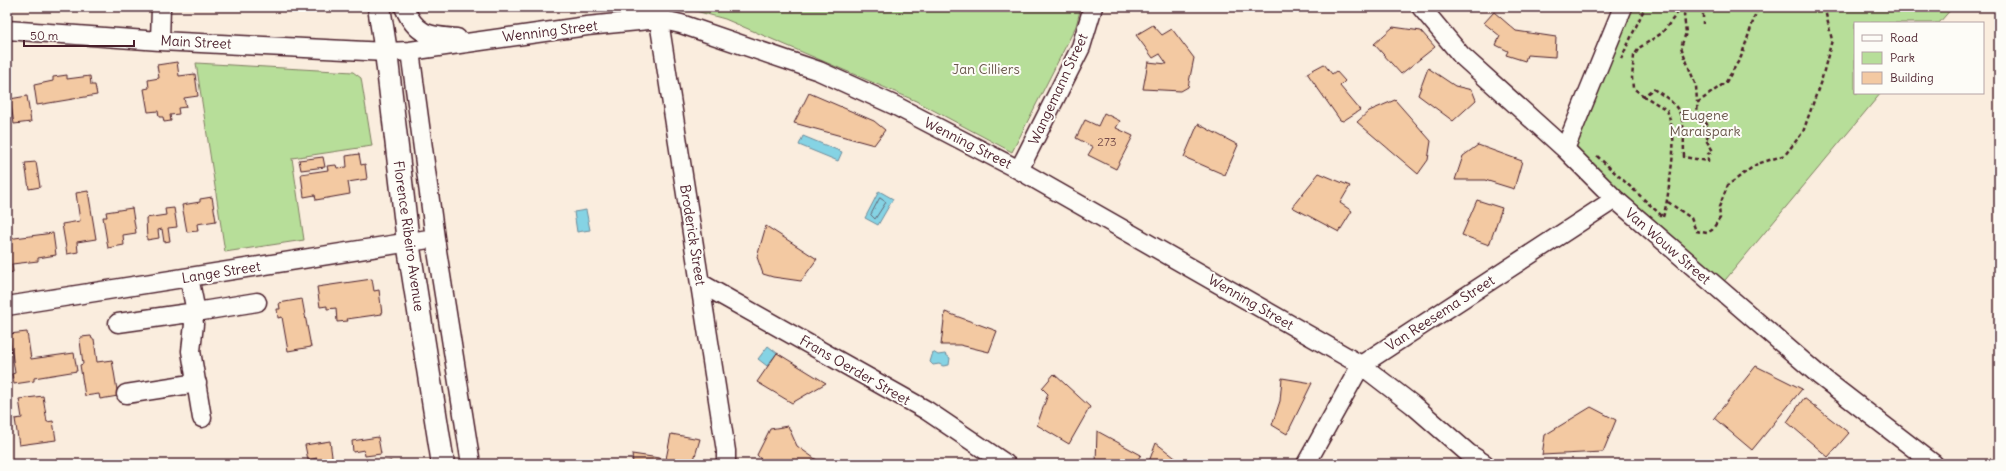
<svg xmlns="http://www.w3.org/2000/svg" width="2006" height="471" viewBox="0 0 2006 471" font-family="Delius,sans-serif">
<rect width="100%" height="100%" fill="#faedde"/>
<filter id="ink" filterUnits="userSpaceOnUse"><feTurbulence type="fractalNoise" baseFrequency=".025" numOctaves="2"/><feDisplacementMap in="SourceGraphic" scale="8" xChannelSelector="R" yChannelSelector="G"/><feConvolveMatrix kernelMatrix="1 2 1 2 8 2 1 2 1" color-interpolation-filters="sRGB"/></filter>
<g filter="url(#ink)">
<path fill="#b7de99" stroke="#807e62" d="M 681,7 L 1081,7 L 1076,26 L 1012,152 L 916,101 L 725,19 Z
M 1624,7 L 1953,7 L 1939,23 L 1855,23 L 1855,93 L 1881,93 L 1716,291 L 1566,152 Z
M 196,63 L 353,72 L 361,78 L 372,146 L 292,158 L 304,240 L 225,252 Z"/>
<path fill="#85d3e4" stroke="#6d8b9a" d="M 803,136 L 842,152 L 838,161 L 799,145 Z
M 879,191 L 893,199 L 878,225 L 865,218 Z
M 586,210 L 590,230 L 577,232 L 574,212 Z
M 768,346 L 777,353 L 767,366 L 758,359 Z
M 933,352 L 938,355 L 945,354 L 950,358 L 949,365 L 943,366 L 939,364 L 933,365 L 930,362 Z"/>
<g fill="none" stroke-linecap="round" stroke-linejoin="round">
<path stroke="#626775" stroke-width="1" d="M 880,198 L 886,202 L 875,219 L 871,215 Z"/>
</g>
<path fill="#f3c9a2" stroke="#4a1f2b" d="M 1494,12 L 1516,31 L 1556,37 L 1555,57 L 1527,55 L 1525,61 L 1506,55 L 1508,51 L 1496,45 L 1500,36 L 1484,23 Z
M 1153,25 L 1162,35 L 1172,29 L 1194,58 L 1188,87 L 1181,91 L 1143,89 L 1148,62 L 1167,64 L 1160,54 L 1153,58 L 1136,35 Z
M 1393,27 L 1421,31 L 1435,47 L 1401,74 L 1374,44 Z
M 177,62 L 179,76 L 195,74 L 198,96 L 184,98 L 186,107 L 178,108 L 179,114 L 170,115 L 171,121 L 164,122 L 163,117 L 159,117 L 158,111 L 148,112 L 144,89 L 149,88 L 148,80 L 159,78 L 157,65 Z
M 1324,64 L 1332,74 L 1336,71 L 1345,81 L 1340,86 L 1360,110 L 1343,121 L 1340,120 L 1307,73 Z
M 1428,68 L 1455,86 L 1472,90 L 1476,100 L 1453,121 L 1418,95 Z
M 67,75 L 67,79 L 90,76 L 91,85 L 95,85 L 97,95 L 37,105 L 34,85 L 53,81 L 53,77 Z
M 809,93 L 874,121 L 885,130 L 874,145 L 794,123 Z
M 27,96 L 31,122 L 14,124 L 10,99 Z
M 1395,100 L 1431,141 L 1428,160 L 1418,174 L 1357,122 L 1369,111 Z
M 1104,113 L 1120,121 L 1116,128 L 1133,136 L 1116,169 L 1088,155 L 1093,147 L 1076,138 L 1085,120 L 1098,126 Z
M 1198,124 L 1238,145 L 1225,175 L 1184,157 Z
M 1478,145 L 1522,161 L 1514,189 L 1485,180 L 1455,180 L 1463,156 Z
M 359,154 L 361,165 L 365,164 L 367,179 L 348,182 L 350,194 L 316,200 L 315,195 L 304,197 L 301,174 L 328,170 L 327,166 L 336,165 L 337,168 L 347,167 L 346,156 Z
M 323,157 L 325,167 L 301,170 L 299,160 Z
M 36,162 L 40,187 L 29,189 L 25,163 Z
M 1319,173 L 1350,186 L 1340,203 L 1352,211 L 1339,232 L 1292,207 Z
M 88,191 L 96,239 L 77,242 L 78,252 L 67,254 L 62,224 L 80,221 L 76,193 Z
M 212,197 L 216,221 L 197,224 L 198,231 L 187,232 L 182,205 L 200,202 L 200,199 Z
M 1477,200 L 1502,208 L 1489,245 L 1462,235 Z
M 132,208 L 136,233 L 123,235 L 124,245 L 108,248 L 103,217 L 107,217 L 106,212 Z
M 174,208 L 177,227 L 168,228 L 170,241 L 164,242 L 162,229 L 158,230 L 159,238 L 147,240 L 146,218 L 166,215 L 165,209 Z
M 766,226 L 817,259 L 801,281 L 773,277 L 763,274 L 757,257 Z
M 53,233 L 56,255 L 38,258 L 38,261 L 12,264 L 13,272 L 7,273 L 7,239 Z
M 372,279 L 374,291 L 379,290 L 382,314 L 347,319 L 348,321 L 337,322 L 336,308 L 327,309 L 327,306 L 320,307 L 317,287 Z
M 302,299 L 311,347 L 288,351 L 282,317 L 278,318 L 277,309 L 280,309 L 279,303 Z
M 945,312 L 997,331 L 989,352 L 960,345 L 941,345 Z
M 27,332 L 31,359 L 74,353 L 77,371 L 34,378 L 34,381 L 14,384 L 12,374 L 15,373 L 9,334 Z
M 91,336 L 92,339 L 94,339 L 97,362 L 112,360 L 118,396 L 100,399 L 99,394 L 85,396 L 80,365 L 83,364 L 80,341 L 81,337 Z
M 777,353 L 826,383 L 792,403 L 757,382 Z
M 1756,366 L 1802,389 L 1752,450 L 1714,418 Z
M 1054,374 L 1090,407 L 1069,444 L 1037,425 L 1048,394 L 1042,388 Z
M 1282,378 L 1312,383 L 1287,434 L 1272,425 L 1280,401 Z
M 43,396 L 47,422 L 53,421 L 56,440 L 19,445 L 15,419 L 22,418 L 19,399 Z
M 1804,398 L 1849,433 L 1828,457 L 1787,422 Z
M 1591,407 L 1616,420 L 1603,452 L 1542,455 L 1545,435 Z
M 788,426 L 797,446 L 821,463 L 820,464 L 765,464 L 757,455 L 770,429 Z
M 1097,431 L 1141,455 L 1134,464 L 1096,464 Z
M 671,434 L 700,439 L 693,463 L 633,464 L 632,454 L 666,459 Z
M 378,437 L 381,454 L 365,456 L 364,450 L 353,452 L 352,441 Z
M 330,441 L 333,464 L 318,464 L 317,458 L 308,460 L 305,445 Z
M 1156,443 L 1183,464 L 1148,464 Z
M 50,461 L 50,464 L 31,464 Z
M 391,461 L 392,464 L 372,464 Z"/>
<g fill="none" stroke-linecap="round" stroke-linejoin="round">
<defs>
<path id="minor" d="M 404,7 C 416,35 428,36 457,38
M 1421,7 L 1461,55 L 1565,149 L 1615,199 L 1820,376 L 1934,464
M 657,8 L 726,451 L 726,464
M 7,30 L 160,41 L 386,52 L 410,51 L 587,26 L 659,19 L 681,24 L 819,71 L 896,106 L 1019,170 L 1361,365 L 1413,405 L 1468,453 L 1485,464
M 160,41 L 161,7
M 410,51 L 435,238 L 471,464
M 1565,149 L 1623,7
M 1019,170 L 1081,47 L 1093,7
M 700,283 L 926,410 L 1006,464
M 7,306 L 435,238
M 192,312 L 194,324 L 191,351 L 202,418
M 196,312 L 257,302
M 118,323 L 196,312 L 189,277
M 126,394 L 197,383
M 1306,464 L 1361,365 L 1615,199"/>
<path id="major" d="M 379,7 L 386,52 L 408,242 L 443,464"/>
</defs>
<use href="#minor" stroke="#4a1f2b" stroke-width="21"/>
<use href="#major" stroke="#4a1f2b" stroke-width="25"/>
<path stroke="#4a1f2b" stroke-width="2.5" stroke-dasharray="4 3" stroke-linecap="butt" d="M 1687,7 L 1684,15 L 1686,33 L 1681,47 L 1696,86 L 1697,102
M 1703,7 L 1703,24
M 1621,59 L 1645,7
M 1644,96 L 1633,88 L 1632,78 L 1634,56 L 1639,48 L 1662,33 L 1682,7
M 1597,156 L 1662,216
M 1668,202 L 1691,218 L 1696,231 L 1707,233 L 1712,230 L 1720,218 L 1719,207 L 1728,185 L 1757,164 L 1785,155 L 1803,132 L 1822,78 L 1832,40 L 1825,10 L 1819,7
M 1663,217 C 1667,204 1668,193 1670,180 C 1673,150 1677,140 1667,110 L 1644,96 L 1653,89 C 1688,109 1683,121 1684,157 L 1708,161 L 1708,154 L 1713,151 L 1706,140 L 1710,130 L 1705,121 L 1698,118 L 1697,103 L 1726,82 L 1741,57 L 1758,7"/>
<use href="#minor" stroke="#fdfcf7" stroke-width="18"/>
<use href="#major" stroke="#fdfcf7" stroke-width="22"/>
</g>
</g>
<g text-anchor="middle" stroke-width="4" stroke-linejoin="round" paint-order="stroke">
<g font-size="12" fill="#744a49">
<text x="1107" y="146">273</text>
</g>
<g font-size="14" fill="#4a1f2b" stroke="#fdfcf7">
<text transform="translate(550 31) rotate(-7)" y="5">Wenning Street</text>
<text transform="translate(196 42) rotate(3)" y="5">Main Street</text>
<text transform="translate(1058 89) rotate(-65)" y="5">Wangemann Street</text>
<text transform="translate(968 143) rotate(27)" y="5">Wenning Street</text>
<text transform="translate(693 235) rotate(81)" y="5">Broderick Street</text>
<text transform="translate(409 236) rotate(82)" y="5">Florence Ribeiro Avenue</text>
<text transform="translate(1668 246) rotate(41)" y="5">Van Wouw Street</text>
<text transform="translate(221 272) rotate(-9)" y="5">Lange Street</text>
<text transform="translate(1251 302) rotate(30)" y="5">Wenning Street</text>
<text transform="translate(1440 313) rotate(-33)" y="5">Van Reesema Street</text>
<text transform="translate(855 370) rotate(30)" y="5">Frans Oerder Street</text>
</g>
<g font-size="14" fill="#6b584c" stroke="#fdfcf7">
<text x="986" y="74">Jan Cilliers</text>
<text x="1705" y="120">Eugene<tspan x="1705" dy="16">Maraispark</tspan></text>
</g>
</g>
<rect width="2006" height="471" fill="none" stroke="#fdfcf7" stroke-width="24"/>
<rect x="12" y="12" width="1982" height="447" fill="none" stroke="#4a1f2b" stroke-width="1.5" filter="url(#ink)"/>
<rect x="1854" y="22" width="130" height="72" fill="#fdfcf7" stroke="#b5a4a5"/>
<rect x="1862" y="35" width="20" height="6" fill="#fdfcf7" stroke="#b5a4a5"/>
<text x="1890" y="42" font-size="12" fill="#4a1f2b">Road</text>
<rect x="1862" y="52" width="20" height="12" fill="#b7de99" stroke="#b5a4a5"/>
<text x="1890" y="62" font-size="12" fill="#4a1f2b">Park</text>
<rect x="1862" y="72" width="20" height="12" fill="#f3c9a2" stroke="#b5a4a5"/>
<text x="1890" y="82" font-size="12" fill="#4a1f2b">Building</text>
<path d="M24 40v6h110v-6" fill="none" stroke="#4a1f2b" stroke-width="2"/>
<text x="30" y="40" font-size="12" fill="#4a1f2b" stroke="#fdfcf7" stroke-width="3" paint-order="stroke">50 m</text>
</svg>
